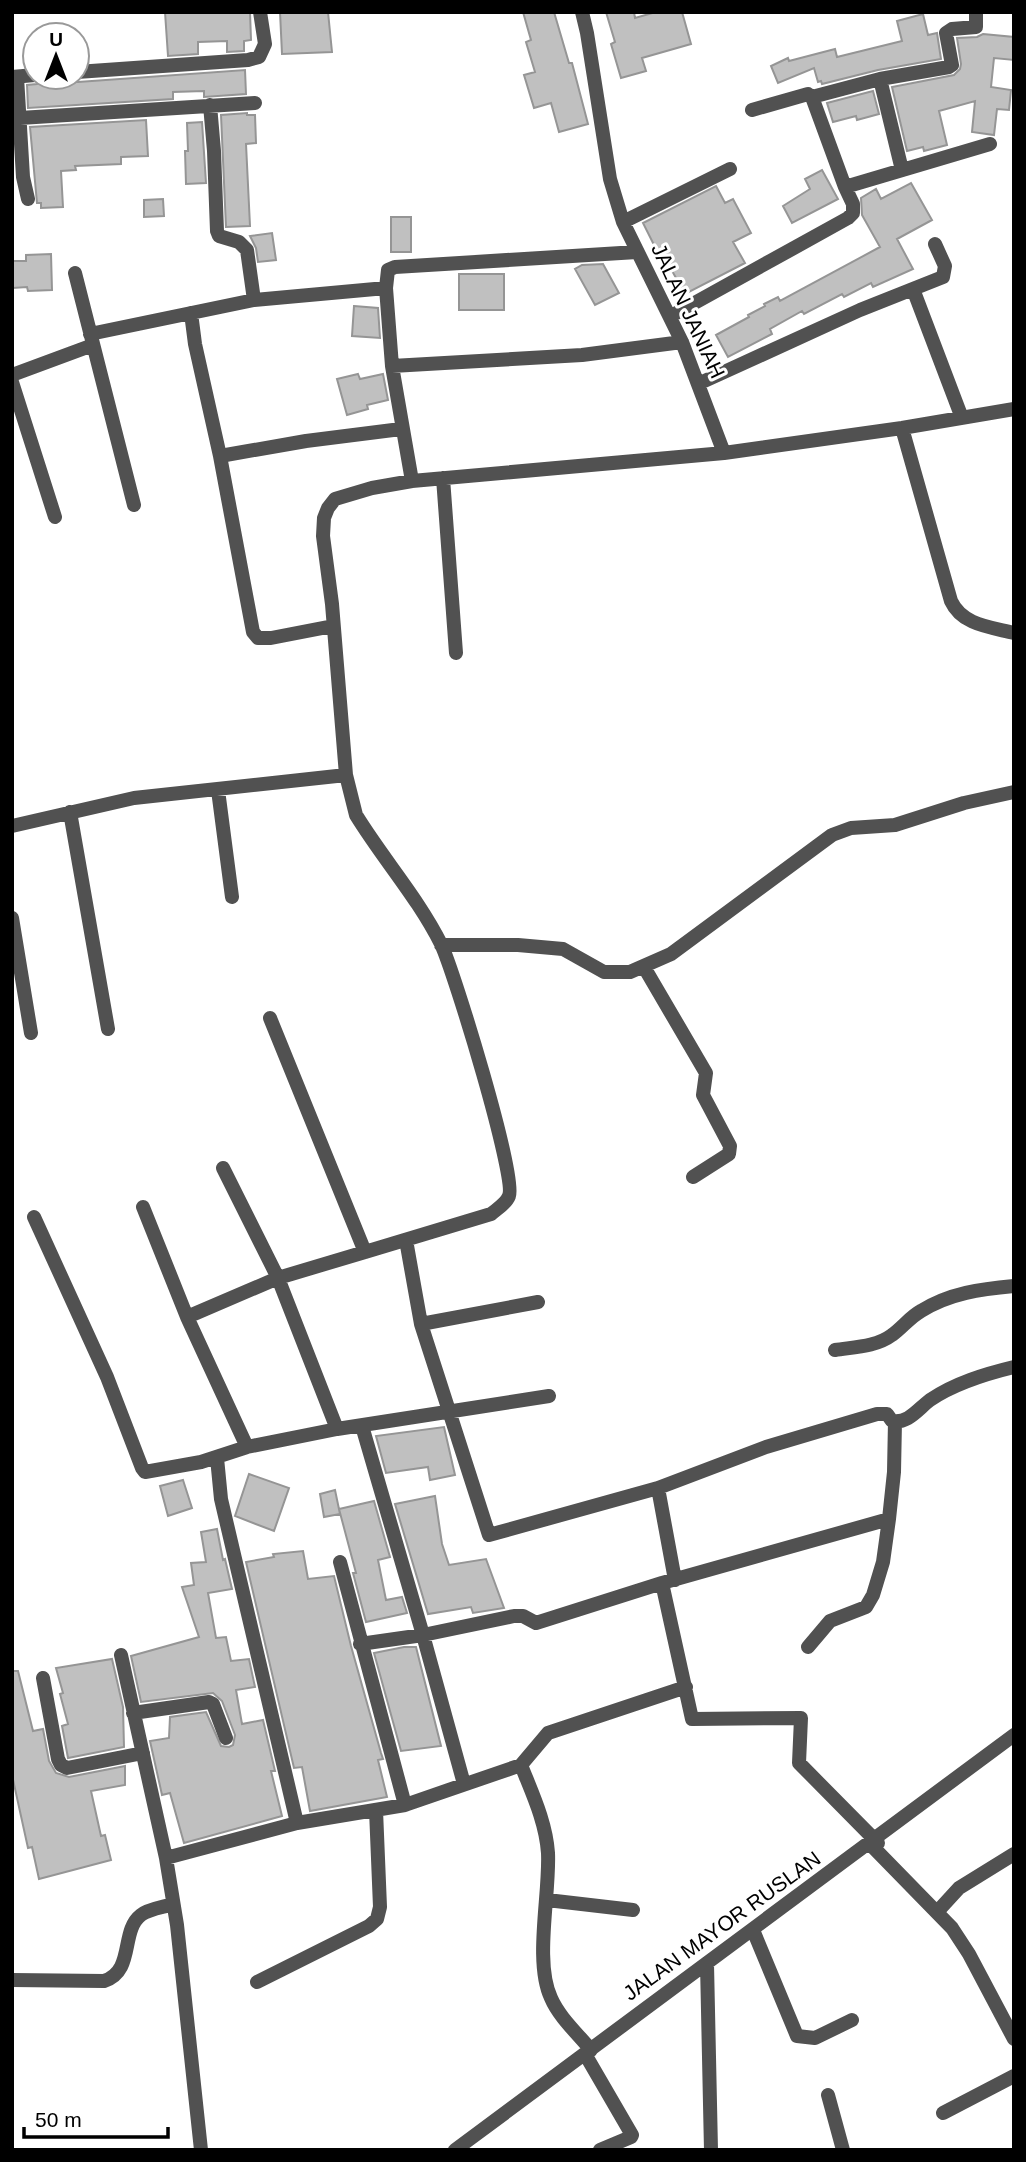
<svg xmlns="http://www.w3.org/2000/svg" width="1026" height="2162" viewBox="0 0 1026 2162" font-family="Arial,sans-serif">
<rect width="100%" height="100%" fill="#fff"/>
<path fill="#c0c0c0" stroke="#959595" stroke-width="2" d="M 165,12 L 250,12 L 251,40 L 244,41 L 244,51 L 227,52 L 227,41 L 198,42 L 198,54 L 168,56 Z
M 280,12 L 328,12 L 332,52 L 282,54 Z
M 523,12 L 554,12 L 569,63 L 572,63 L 588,124 L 559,132 L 551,103 L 534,108 L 524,75 L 535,72 L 526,42 L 531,40 Z
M 606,12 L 634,12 L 635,18 L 656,12 L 682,12 L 691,44 L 642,58 L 646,71 L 621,78 L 611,44 L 615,42 Z
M 923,14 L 928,35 L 937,33 L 941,59 L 878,70 L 822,84 L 821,81 L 818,82 L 814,68 L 778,83 L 771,66 L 788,58 L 789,61 L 835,49 L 837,57 L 902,41 L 897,21 Z
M 983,34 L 1014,37 L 1014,60 L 994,58 L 991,87 L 1011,90 L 1009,110 L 997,109 L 994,135 L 972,132 L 975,101 L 939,111 L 947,145 L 924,151 L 923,147 L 907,151 L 892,87 L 954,75 L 960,69 L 961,64 L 957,38 L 977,37 Z
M 245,70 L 246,94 L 204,97 L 204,91 L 173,92 L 173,99 L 28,108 L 27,85 L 37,84 L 43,80 L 78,82 Z
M 873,91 L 879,114 L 857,120 L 856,116 L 833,122 L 827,103 Z
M 247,113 L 247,115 L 255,115 L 256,143 L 246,144 L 250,226 L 226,227 L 221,115 Z
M 146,120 L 148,156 L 121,157 L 121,164 L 75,166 L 76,170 L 61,171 L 63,207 L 41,208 L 41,203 L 37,203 L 30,127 Z
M 202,122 L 206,183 L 186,184 L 185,151 L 188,151 L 187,123 Z
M 822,170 L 838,199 L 792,223 L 783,206 L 810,189 L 805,179 Z
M 911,183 L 932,220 L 897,239 L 913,269 L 873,287 L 871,283 L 844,297 L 842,294 L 804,314 L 802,311 L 770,329 L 772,334 L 728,357 L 716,335 L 749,317 L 748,315 L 765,306 L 764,304 L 778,297 L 780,301 L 880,247 L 862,215 L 861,198 L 876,189 L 881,199 Z
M 716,186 L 725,203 L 733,199 L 751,233 L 733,242 L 745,263 L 685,294 L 662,253 L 659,255 L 643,223 Z
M 163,199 L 164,216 L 144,217 L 144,200 Z
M 391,217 L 411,217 L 411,252 L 391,252 Z
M 272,233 L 276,260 L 258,262 L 256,248 L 250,236 Z
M 51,254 L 52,290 L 28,291 L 27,287 L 13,288 L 12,261 L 26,261 L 26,255 Z
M 603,264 L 619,293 L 595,305 L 575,269 L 582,265 Z
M 459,274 L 504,274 L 504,310 L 459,310 Z
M 354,306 L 378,308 L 380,338 L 352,336 Z
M 358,374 L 360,379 L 383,374 L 388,400 L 367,405 L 368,409 L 347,415 L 337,379 Z
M 444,1427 L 455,1475 L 430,1480 L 428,1467 L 386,1473 L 376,1436 Z
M 249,1474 L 289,1488 L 274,1531 L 235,1516 Z
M 183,1480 L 192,1508 L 168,1516 L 160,1486 Z
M 335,1490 L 340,1514 L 324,1517 L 320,1494 Z
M 435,1496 L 442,1544 L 449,1565 L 486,1559 L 504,1608 L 473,1613 L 471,1607 L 428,1614 L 395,1504 Z
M 374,1501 L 390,1557 L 378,1560 L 386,1600 L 402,1597 L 407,1613 L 366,1622 L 353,1573 L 356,1573 L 339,1509 Z
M 217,1529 L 223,1560 L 225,1559 L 232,1589 L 208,1593 L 216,1638 L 226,1637 L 231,1661 L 249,1659 L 255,1687 L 236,1690 L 242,1724 L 263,1720 L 275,1771 L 271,1771 L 282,1816 L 184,1843 L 170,1793 L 162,1795 L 150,1741 L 169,1738 L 170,1717 L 206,1712 L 221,1746 L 229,1747 L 233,1745 L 235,1735 L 222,1701 L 213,1693 L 141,1702 L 131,1656 L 199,1637 L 182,1587 L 194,1585 L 191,1563 L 206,1562 L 201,1532 Z
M 303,1551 L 308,1579 L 334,1576 L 351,1646 L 381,1753 L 383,1759 L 378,1760 L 387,1797 L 310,1811 L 302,1767 L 294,1768 L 246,1562 L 274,1557 L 273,1554 Z
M 404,1647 L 416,1647 L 441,1746 L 401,1751 L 374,1653 Z
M 112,1659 L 123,1707 L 124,1747 L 68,1758 L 62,1726 L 68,1724 L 60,1694 L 63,1693 L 56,1668 Z
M 12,1671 L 18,1671 L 33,1731 L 43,1729 L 49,1761 L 56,1773 L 69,1777 L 125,1766 L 125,1785 L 91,1791 L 101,1836 L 105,1835 L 111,1860 L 39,1879 L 32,1847 L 28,1848 L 12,1775 Z"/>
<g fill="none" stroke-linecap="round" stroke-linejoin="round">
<path stroke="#515151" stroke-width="14" d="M 582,12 L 587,33 L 610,179 L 623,222 L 682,342 L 724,453 L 902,428 L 1014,409
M 77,72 L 248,60 L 259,57 L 265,44 L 260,12
M 12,77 L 35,75
M 17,77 L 23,177 L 28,199
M 880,79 L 902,170
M 812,97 L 880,79 L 949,67 L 952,65 L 946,33 L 952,29 L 976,27 L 976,12
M 210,105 L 214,151 L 217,231 L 219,236 L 239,242 L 247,250 L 254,300
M 752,110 L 808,94 L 812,97 L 845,187
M 20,118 L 255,103
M 623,222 L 730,169
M 75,273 L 134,505
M 913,289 L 962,418
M 191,313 L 195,344 L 220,456 L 253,632 L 258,638 L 271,638 L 333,626
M 671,316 L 848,218 L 853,213 L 853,204 L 845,187 L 990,144
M 90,334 L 254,300 L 386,288
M 392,366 L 582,355 L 682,342
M 12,375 L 93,345
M 12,382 L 55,517
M 700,383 L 860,310 L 943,277 L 945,266 L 935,244
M 902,428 L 951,601 C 962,625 990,627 1014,633
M 220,456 L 306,441 L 401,429
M 443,478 L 456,653
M 412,481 L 392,366 L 386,288 L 388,270 L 395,267 L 637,252
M 218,790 L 232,897
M 70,812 L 108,1029
M 12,826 L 134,798 L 346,775
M 12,918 L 31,1033
M 441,945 L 518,945 L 563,949 L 604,972 L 630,972 L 671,954 L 832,835 L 851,828 L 895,825 L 964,803 L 1014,792
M 644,967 L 706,1073 L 703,1095 L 730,1146 L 729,1154 L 693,1177
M 223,1168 L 278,1278 L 337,1429
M 143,1207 L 187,1317 L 247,1447
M 34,1217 L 107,1377 L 142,1468 L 145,1472 L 201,1462 L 247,1447 L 337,1429 L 549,1396
M 406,1240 L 421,1324 L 489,1535 L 658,1488 L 766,1447 L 877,1414 L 887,1414 L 892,1421 C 908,1424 918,1409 930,1400 C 955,1383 985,1374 1014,1367
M 365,1252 L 491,1214 C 497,1209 506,1204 509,1196 C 517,1177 454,971 441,944 C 418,898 383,859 356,815 L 346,775 L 332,604 L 323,536 L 324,518 L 328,508 L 335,499 L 372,488 L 412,481 L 724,453
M 187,1317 L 278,1278 L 365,1252 L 270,1018
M 421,1324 L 538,1302
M 835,1350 C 854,1347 876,1347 892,1335 C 902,1328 910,1317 921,1311 C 950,1293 981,1289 1014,1286
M 362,1426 L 423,1635 L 464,1784
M 217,1458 L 221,1499 L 297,1823
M 658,1488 L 675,1580
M 340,1562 L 405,1805
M 662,1583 L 692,1719 L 801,1718 L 799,1763 L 878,1843
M 360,1644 L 423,1635 L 514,1616 L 523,1616 L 536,1623 L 662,1583 L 889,1519
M 808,1647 L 830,1621 L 866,1607 L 873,1595 L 883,1562 L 889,1519 L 894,1472 L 895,1421
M 121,1655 L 166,1858 L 177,1925 L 201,2150
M 43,1678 L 58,1759 L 61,1765 L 67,1768 L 143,1753
M 133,1713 L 209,1702 L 213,1704 L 226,1738
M 521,1765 C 532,1793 546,1822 548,1853 C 550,1894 534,1962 551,1998 C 559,2017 578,2034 591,2050
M 870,1844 L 952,1928 L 969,1954 L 1014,2039
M 166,1858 L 297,1823 L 405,1805 L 521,1765 L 548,1733 L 686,1687
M 547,1900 L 633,1910
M 937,1912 L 959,1888 L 1014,1854
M 753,1930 L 797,2036 L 815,2038 L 852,2020
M 707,1964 L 711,2150
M 12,1980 L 104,1981 C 135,1971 120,1931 141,1915 C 148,1909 164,1907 173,1904
M 257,1982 L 369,1926 L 377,1919 L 380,1907 L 376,1810
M 585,2054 L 632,2135 L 631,2137 L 600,2150
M 828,2095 L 843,2150
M 943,2113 L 1014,2076
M 455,2150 L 1014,1735"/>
</g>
<g text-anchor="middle" stroke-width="6" stroke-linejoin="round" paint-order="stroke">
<g font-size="21" fill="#000" stroke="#fff">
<text transform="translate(688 311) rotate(65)" y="7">JALAN JANIAH</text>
<text transform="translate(722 1926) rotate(-36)" y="7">JALAN MAYOR RUSLAN</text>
</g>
</g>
<rect width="1026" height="2162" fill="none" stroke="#000000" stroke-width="28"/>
<g transform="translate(56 56)"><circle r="33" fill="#ffffff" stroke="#999999" stroke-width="2"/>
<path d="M0-5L12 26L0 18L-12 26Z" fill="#000000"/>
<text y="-10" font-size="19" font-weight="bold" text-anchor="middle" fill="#000000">U</text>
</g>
<path d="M24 2127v10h144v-10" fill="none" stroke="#000000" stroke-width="3.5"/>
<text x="35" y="2127" font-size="21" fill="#000000" stroke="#ffffff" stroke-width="5" paint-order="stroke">50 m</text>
</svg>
